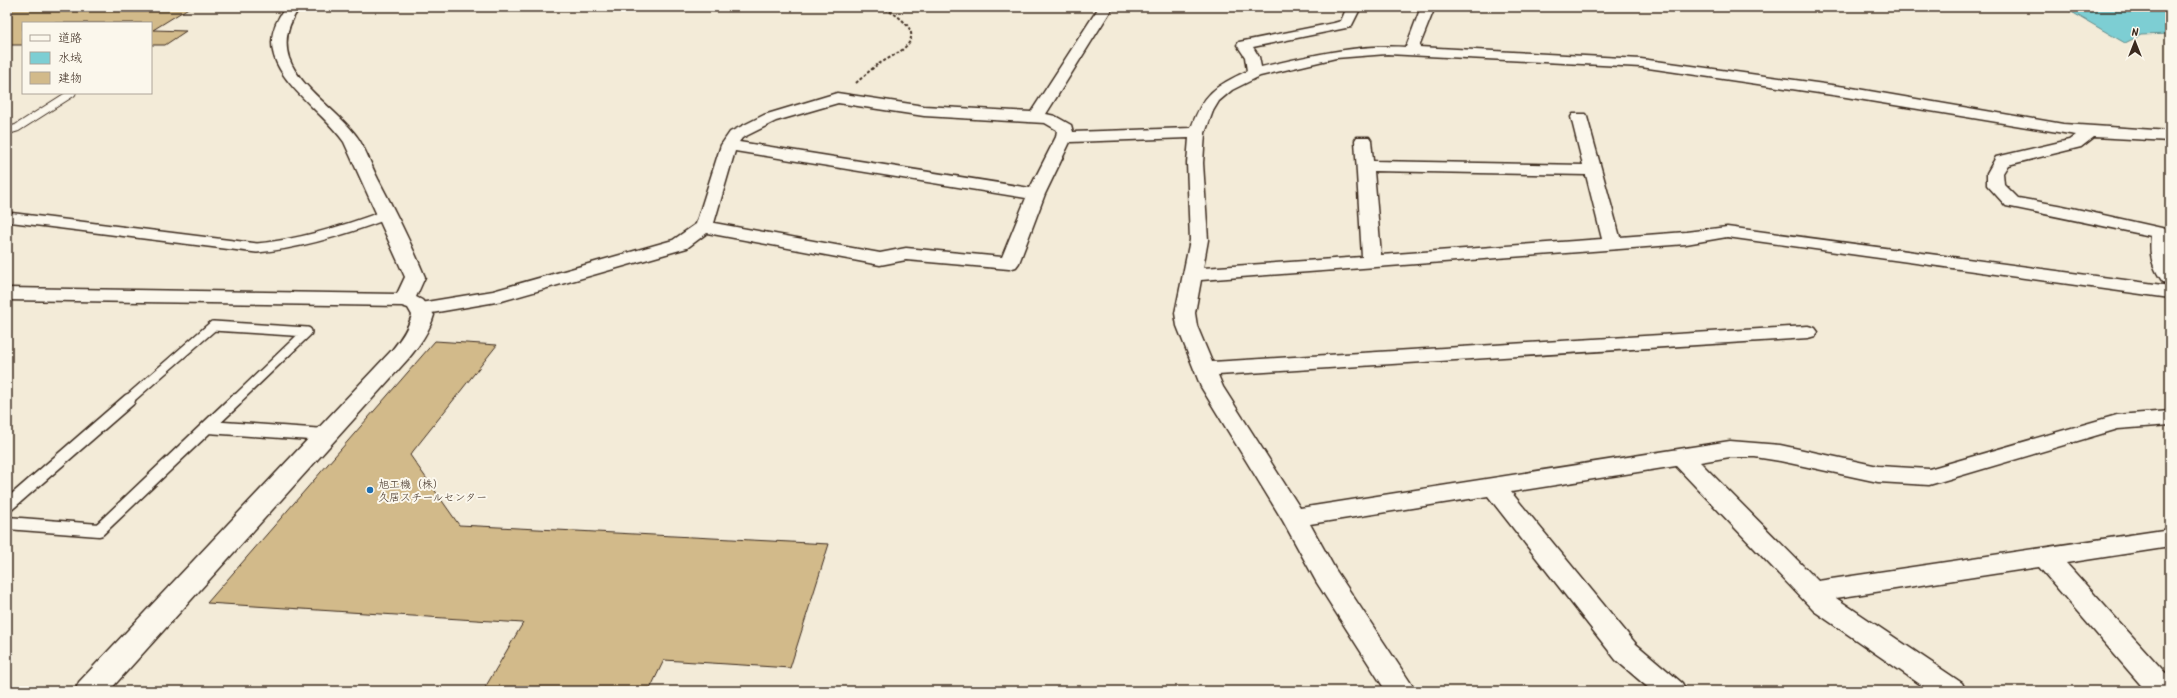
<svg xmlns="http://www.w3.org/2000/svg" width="2177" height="698" viewBox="0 0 2177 698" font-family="Kalam,'Klee One',sans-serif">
<rect width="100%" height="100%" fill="#f3ebd8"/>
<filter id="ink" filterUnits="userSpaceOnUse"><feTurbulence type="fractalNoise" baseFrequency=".025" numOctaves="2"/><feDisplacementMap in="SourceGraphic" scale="8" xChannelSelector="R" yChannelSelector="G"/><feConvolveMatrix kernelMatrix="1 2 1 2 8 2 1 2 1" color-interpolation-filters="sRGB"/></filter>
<g filter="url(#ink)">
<path fill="#7dced3" stroke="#638c8b" d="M 2063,7 L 2170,7 L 2170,34 L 2141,35 L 2125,43 Z"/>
<path fill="#d2ba8a" stroke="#3b2a1e" d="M 7,7 L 190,7 L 153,30 L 186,31 L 165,45 L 151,45 L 151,23 L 23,23 L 23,45 L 7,45 Z
M 435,341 L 497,345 L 410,455 L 459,525 L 829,544 L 790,668 L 664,660 L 649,691 L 483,691 L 523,623 L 207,603 Z"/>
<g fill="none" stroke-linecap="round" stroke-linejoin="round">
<defs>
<path id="lane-far2" d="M 7,131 L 17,128 L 72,93"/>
<path id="lane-far1" d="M 7,217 L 257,248 C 302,244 346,230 388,214
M 127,401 L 213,326 L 307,332 L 235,401"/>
<path id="lane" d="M 208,427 L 325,435
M 7,506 L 129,400
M 7,523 L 99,530 L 236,400"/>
<path id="street" d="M 1099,7 L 1113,7 L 1046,114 L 1055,116 L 1071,125 L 1073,132 L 1191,128 C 1204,93 1214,87 1247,71 L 1245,57 L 1237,45 L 1239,42 L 1334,23 L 1341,21 L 1347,7 L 1361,7 L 1351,27 L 1253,47 L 1259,57 L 1261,67 C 1309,56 1356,44 1406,47 L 1421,7 L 1435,7 L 1419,47 L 1641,59 L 1846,87 L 2063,124 L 2170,131 L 2170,141 L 2094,137 L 2081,147 L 2008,165 L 2003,173 L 2004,184 L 2018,198 L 2063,206 L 2166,229 L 2169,233 L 2170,284 L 2163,282 C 2152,267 2149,255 2151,236 L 2006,206 L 1987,185 L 1987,173 L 1996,157 L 2069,140 L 2076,135 L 1846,97 L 1641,67 L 1387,54 L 1336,58 L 1260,76 L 1232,90 L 1219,101 L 1213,111 L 1205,133 L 1203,163 L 1208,240 L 1203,268 L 1362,257 L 1355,140 L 1357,137 L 1369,137 L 1371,140 L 1373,161 L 1583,165 L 1571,117 L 1573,114 L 1585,114 L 1587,117 L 1620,237 L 1686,232 L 1727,227 L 2170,286 L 2170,298 L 1727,237 L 1686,244 L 1201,280 L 1195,313 L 1197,326 L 1212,362 L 1808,326 L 1815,328 L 1818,332 L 1815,336 L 1808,338 L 1218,375 L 1223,387 L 1300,508 L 1730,441 L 1780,445 L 1878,466 L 1929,469 L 2117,415 L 2170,411 L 2170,425 L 2118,429 L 1929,485 L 1878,482 L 1780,461 L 1755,457 L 1730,457 L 1700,462 L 1818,581 L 2170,529 L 2170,547 L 2066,563 L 2170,678 L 2170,691 L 2146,691 L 2039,567 L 1836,598 L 1962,683 L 1966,691 L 1930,691 L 1814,611 L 1676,466 L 1511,492 L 1636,644 L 1682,683 L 1686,691 L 1652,691 L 1616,660 L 1488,496 L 1310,524 L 1335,569 L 1416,691 L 1386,691 L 1317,583 L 1283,521 L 1201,387 L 1177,326 L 1175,313 L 1190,240 L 1187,163 L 1189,138 L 1070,142 L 1045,194 L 1019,263 L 1016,267 L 1009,269 L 906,260 L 880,265 L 707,233 L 687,248 L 502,301 L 420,315 L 413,313 L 410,309 L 413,305 L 420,303 L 493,291 L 673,240 L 696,224 L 721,145 L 730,132 L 764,115 L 837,93 L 924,106 L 1031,112 ZM 838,103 L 924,116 L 1045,123 L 1057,130 L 1056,137 L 1030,188 L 739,142 L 742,138 L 776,121 ZM 735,151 L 1026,198 L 1002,257 L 906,248 L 880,253 L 714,223 ZM 1374,171 L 1586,175 L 1602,239 L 1381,255 Z"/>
<path id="secondary" d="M 286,7 L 300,7 C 289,22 283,39 289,58 C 300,89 339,111 358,138 C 366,150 371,165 378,179 C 395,211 411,243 425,277 L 416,297 L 422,300 L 434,315 C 429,332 419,346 408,359 L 109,691 L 75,691 L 79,682 L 392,350 C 401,339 408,329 412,315 L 408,308 L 402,306 L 7,300 L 7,288 L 397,294 L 405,277 L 344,142 C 316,101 241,64 286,7 Z"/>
</defs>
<use href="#lane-far2" stroke="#3b2a1e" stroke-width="9"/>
<use href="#lane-far1" stroke="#3b2a1e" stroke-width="12"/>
<use href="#lane" stroke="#3b2a1e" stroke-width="15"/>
<use href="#street" stroke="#3b2a1e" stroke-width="3"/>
<use href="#secondary" stroke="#3b2a1e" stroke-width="3"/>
<path stroke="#3b2a1e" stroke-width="2" stroke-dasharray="3 2" stroke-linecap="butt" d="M 856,83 C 863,77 870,70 877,65 C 891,56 924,44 906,24 C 899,16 890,11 880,7"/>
<use href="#lane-far2" stroke="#fbf7ec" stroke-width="7"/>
<use href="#lane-far1" stroke="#fbf7ec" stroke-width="9"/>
<use href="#lane" stroke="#fbf7ec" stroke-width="12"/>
<use href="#street" fill="#fbf7ec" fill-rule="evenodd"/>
<use href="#secondary" fill="#fbf7ec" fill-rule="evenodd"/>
</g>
</g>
<circle fill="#1f6fb2" stroke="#fbf7ec" stroke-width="1.5" cx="370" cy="490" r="4"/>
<g text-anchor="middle" stroke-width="4" stroke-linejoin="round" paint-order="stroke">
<g font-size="11" fill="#3b2a1e" stroke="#fbf7ec" text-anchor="start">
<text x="378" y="488">旭工機（株）<tspan x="378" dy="13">久居スチールセンター</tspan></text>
</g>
</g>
<rect width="2177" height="698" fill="none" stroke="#fbf7ec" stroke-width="24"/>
<rect x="12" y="12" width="2153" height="674" fill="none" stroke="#3b2a1e" stroke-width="1.5" filter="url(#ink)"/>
<rect x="22" y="22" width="130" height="72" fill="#fbf7ec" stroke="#aea59a"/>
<rect x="30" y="35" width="20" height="6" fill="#fbf7ec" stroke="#aea59a"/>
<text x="58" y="42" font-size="12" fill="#3b2a1e">道路</text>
<rect x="30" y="52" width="20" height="12" fill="#7dced3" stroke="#aea59a"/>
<text x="58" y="62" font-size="12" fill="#3b2a1e">水域</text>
<rect x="30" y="72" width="20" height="12" fill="#d2ba8a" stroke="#aea59a"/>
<text x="58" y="82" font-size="12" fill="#3b2a1e">建物</text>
<g transform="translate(2135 42)" stroke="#fbf7ec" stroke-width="3" paint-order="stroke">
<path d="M0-3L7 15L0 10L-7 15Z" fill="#3b2a1e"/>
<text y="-6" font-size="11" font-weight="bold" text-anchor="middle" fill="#3b2a1e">N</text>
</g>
</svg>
